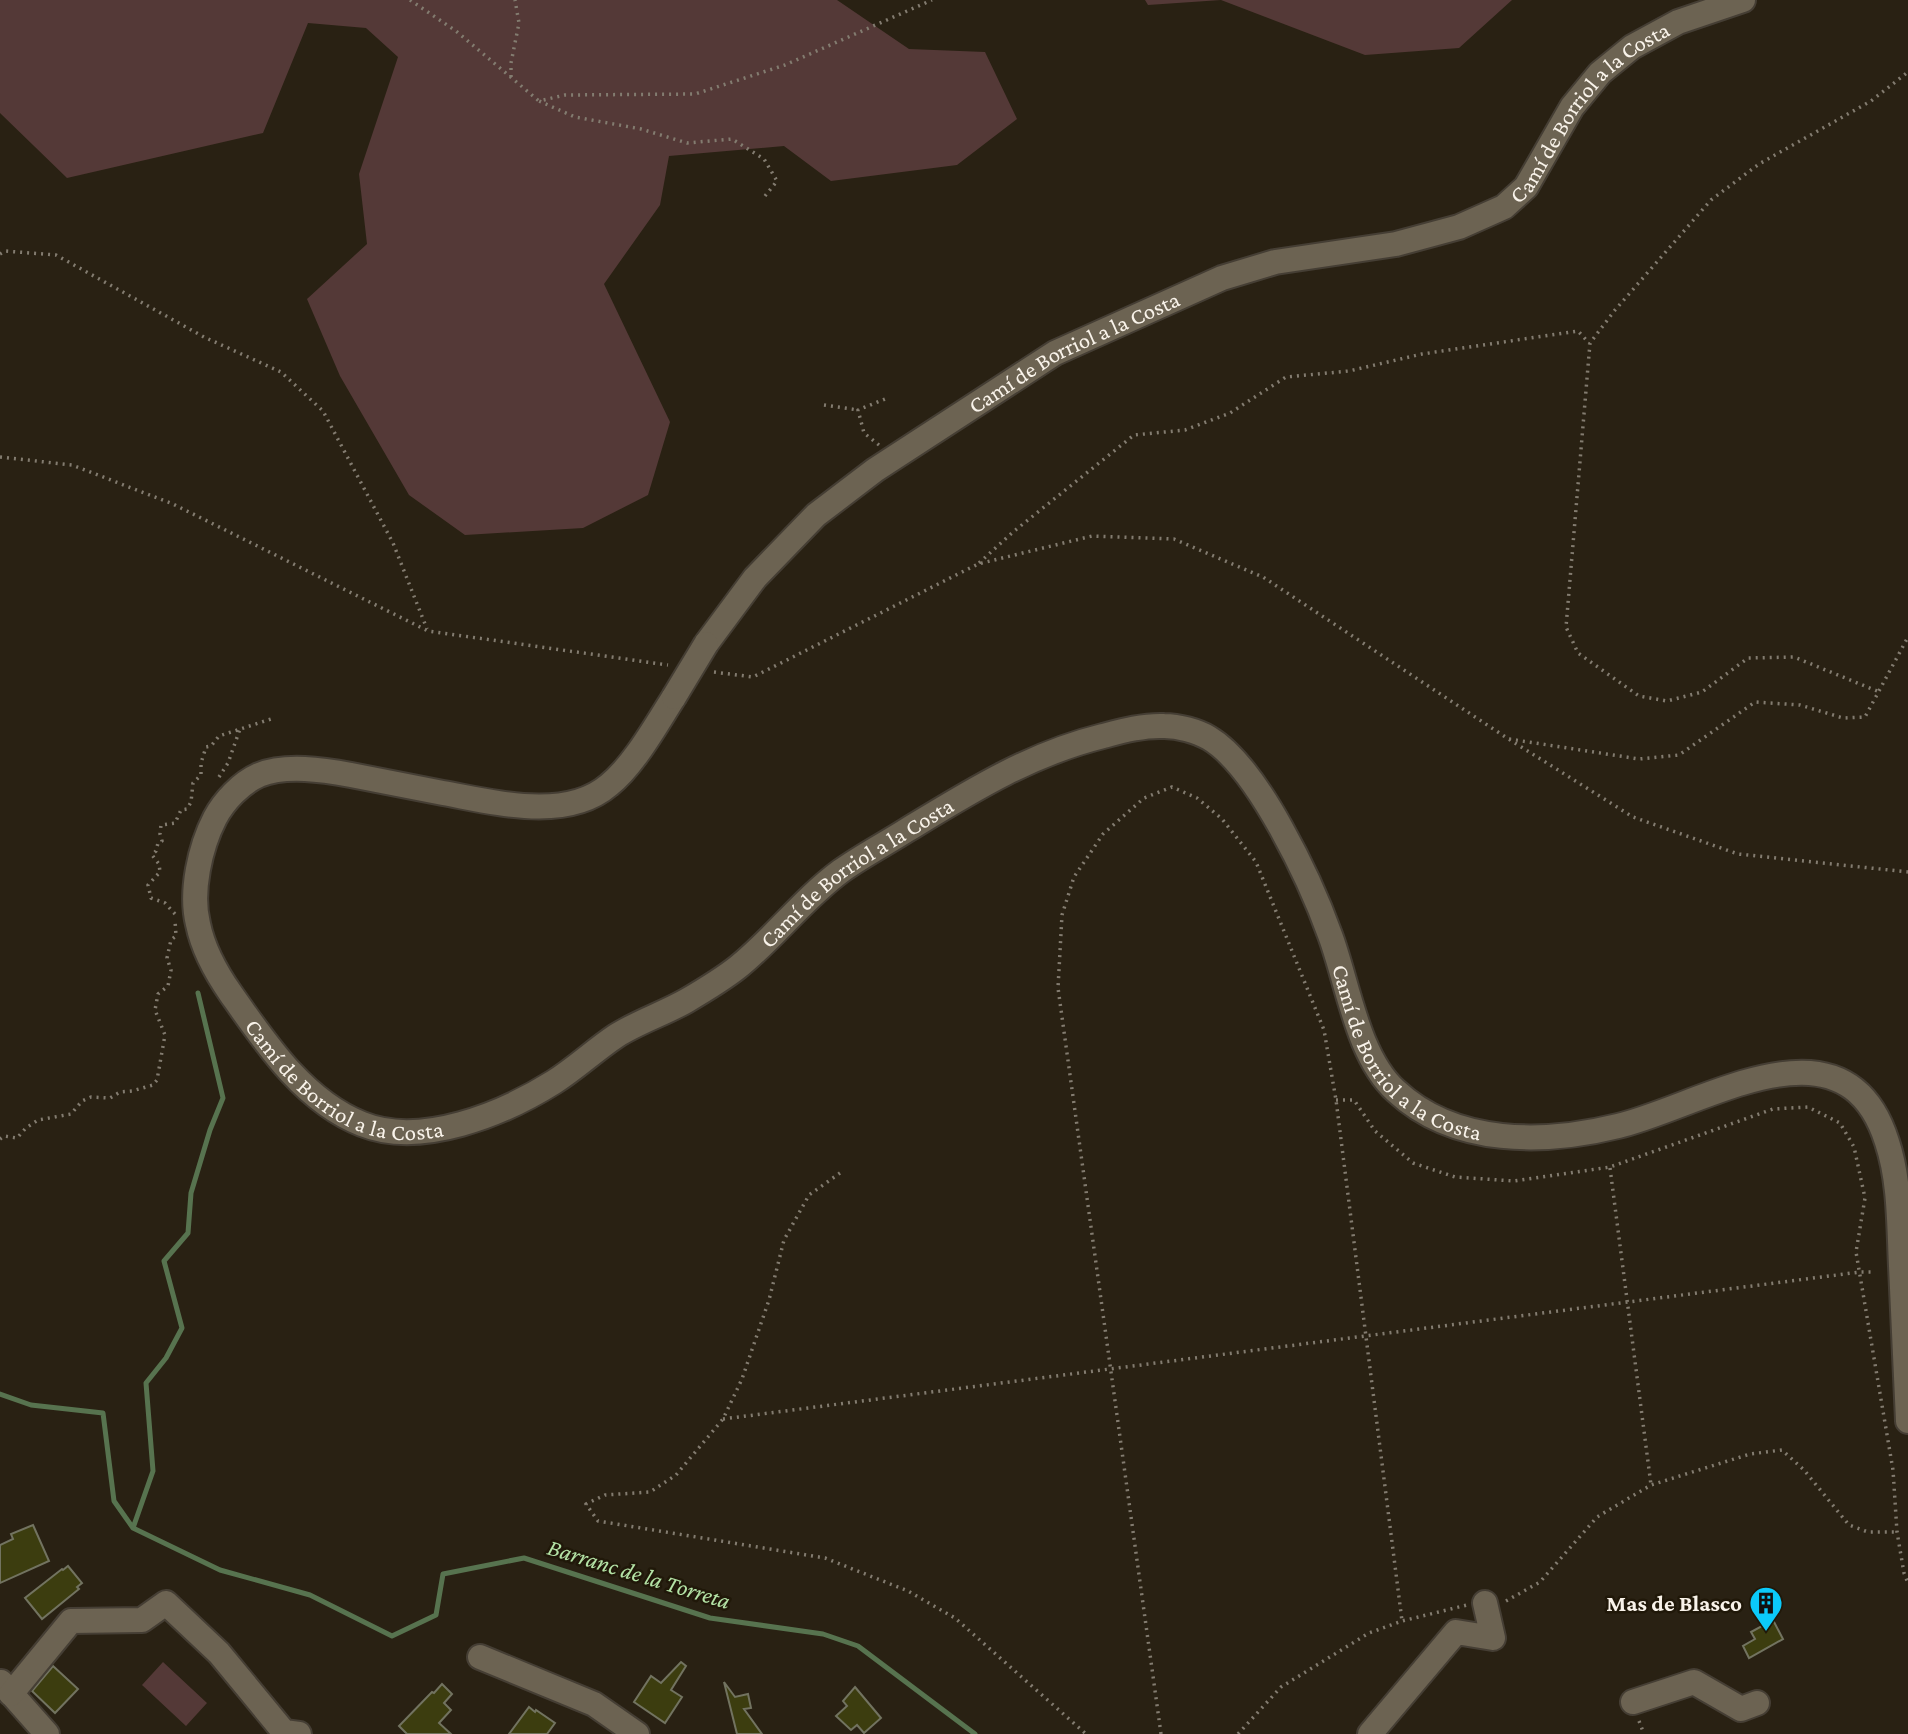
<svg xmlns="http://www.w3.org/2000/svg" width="1908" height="1734" viewBox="0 0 1908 1734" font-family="'Crimson Pro',serif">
<rect width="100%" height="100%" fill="#292113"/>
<path fill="#543937" d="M 0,0 L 837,0 L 909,49 L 985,52 L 1017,119 L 957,165 L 831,181 L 784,146 L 669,156 L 660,205 L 604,284 L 670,422 L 648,495 L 583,528 L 465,535 L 409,495 L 340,376 L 307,299 L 367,244 L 359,174 L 398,57 L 366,28 L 308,23 L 263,133 L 67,178 L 0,113 Z
M 1145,0 L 1512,0 L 1459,48 L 1365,55 L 1221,0 L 1148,5 Z
M 163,1662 L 207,1703 L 186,1726 L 142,1685 Z"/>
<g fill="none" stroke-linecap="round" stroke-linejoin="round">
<path stroke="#57734f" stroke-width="5" d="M 0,1394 L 31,1405 L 103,1413 L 114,1501 L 133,1528 L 220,1570 L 310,1595 L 392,1636 L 436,1615 L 443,1574 L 524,1558 L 710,1618 L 823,1634 L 858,1646 L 975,1734
M 133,1528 L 153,1471 L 146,1383 L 166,1358 L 182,1328 L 164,1261 L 188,1233 L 191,1193 L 210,1130 L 223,1098 L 198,993"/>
</g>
<path fill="#3c3d0f" stroke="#727360" stroke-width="2" d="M 33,1525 L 49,1561 L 0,1583 L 0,1545 L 13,1539 L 11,1534 Z
M 68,1566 L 82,1583 L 77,1587 L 79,1589 L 42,1619 L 25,1598 L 62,1569 L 63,1570 Z
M 1773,1620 L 1783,1639 L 1749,1658 L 1743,1646 L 1755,1639 L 1751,1632 Z
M 681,1662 L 686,1666 L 671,1690 L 682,1697 L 665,1723 L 634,1702 L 651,1676 L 661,1683 Z
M 53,1666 L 78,1689 L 55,1713 L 32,1691 Z
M 724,1682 L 735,1697 L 748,1694 L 751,1708 L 744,1709 L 762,1734 L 737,1734 Z
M 442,1684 L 452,1694 L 444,1703 L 451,1710 L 439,1723 L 451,1734 L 407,1734 L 399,1726 L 432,1692 L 434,1693 Z
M 855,1687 L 881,1718 L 864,1733 L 857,1725 L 851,1730 L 836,1716 L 847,1706 L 843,1701 Z
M 529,1707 L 535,1712 L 536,1710 L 555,1723 L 547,1734 L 509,1734 Z"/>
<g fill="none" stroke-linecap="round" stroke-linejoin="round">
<defs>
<g id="minor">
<path id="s1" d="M 706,644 L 755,578 L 816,515 L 875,470 L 1055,353 L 1222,278 L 1275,262 L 1396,244 L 1459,227 L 1504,207 L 1526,187 L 1572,107 L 1600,73 L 1632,47 L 1678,22 L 1743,0"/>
<path id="s2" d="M 674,697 C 656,725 634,765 609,785 C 566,822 493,802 443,793 C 413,787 382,781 351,775 C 324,770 286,764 259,775 C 241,783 224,801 215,818 C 200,847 190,892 198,924 C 203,949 217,974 231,994 C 266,1044 304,1101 362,1124 C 421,1148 503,1114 554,1082 C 576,1068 595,1050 616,1036 C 638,1022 663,1014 686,1001 C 703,991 723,979 738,967 C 774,938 803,899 841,871 C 862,856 885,844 907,830 C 971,791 1030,754 1103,736 C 1122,731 1144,725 1164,726 C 1179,726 1197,731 1209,738 C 1258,767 1311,882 1330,935 C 1348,983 1357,1056 1396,1091 C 1455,1146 1545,1144 1618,1126 C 1703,1106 1845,1008 1887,1142 C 1900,1181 1899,1225 1901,1266 C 1903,1317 1906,1369 1908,1421"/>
<path d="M 480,1657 L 594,1704 L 637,1734"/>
<path d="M 1,1682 L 47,1734"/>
<path d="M 11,1694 L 71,1621 L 142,1620 L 166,1603 L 219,1653 L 284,1732 L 299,1734"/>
<path d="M 1633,1702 L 1694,1682 L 1741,1709 L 1757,1703"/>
<path d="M 1370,1734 L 1456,1632 L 1493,1638 L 1485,1603"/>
</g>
</defs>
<use href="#minor" stroke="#453e34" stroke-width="28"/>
<path stroke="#837c70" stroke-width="3.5" stroke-dasharray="2 5" stroke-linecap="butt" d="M 410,0 L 456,31 L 539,101
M 511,77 L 511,63 L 519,23 L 515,0
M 765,196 L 777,181 L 764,159 L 732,139 L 687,143 L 641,129 L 575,117 L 539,101 L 565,95 L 695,94 L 785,65 L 932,0
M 0,254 L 5,251 L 56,255 L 204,337 L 281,372 L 323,411 L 393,543 L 427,629
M 824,405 L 858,410
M 879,445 L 864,433 L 858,410 L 885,399
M 0,457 L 72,465 L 173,504 L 428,631 L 668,665
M 979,563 L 1013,532 L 1134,435 L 1185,430 L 1230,413 L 1286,377 L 1349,371 L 1422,354 L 1578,331 L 1589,343
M 714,672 L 753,677 L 978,564 L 1092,536 L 1174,539 L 1263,577 L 1507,738 L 1633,817 L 1738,854 L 1908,872
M 1877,691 L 1794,657 L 1748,658 L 1702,692 L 1667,701 L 1639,696 L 1578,653 L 1566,627 L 1590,343 L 1615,310 L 1711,200 L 1759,164 L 1871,101 L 1908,72
M 1509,739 L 1639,759 L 1679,755 L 1755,702 L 1800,705 L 1843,718 L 1865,717 L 1908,637
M 219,777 L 228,763 L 240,729
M 175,914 L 165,903 L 151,898 L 148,885 L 160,872 L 159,864 L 152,855 L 156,851 L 158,843 L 162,841 L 160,834 L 161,825 L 175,823 L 181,810 L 187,809 L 191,802 L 193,783 L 201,775 L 201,763 L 206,747 L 211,746 L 219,736 L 271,719
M 1336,1100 L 1354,1100 L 1375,1131 L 1413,1163 L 1455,1177 L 1514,1181 L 1610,1167 L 1773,1109 L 1808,1107 L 1840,1123 L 1854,1147 L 1865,1198 L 1856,1252 L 1893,1470 L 1897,1532 L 1904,1573 L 1908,1583
M 0,1139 L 4,1136 L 17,1138 L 26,1128 L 38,1120 L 71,1114 L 82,1101 L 91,1097 L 110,1098 L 120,1092 L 132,1091 L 153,1085 L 157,1080 L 165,1035 L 155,1010 L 158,994 L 168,986 L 171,970 L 167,958 L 171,940 L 176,936 L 175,920
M 1610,1168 L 1651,1485
M 840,1173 L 809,1195 L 784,1240 L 769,1300 L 742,1379 L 723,1419 L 676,1475 L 650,1492 L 605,1495 L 586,1504 L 598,1521 L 825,1558 L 908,1591 L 955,1618 L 1086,1734
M 723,1419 L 1860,1272 L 1875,1272
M 1506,1601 L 1540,1582 L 1597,1517 L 1651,1485 L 1750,1454 L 1782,1450 L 1804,1470 L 1849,1525 L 1868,1532 L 1897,1532
M 1639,1721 L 1644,1734
M 1161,1734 L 1058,988 L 1062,915 L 1074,877 L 1103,834 L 1144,798 L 1172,787 L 1197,798 L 1222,819 L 1256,862 L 1324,1030 L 1336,1100 L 1402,1621
M 1238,1734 L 1281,1687 L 1369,1633 L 1402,1621 L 1467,1605"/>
<use href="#minor" stroke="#6c6352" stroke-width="24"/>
<defs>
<path id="minor-bridge" d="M 674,697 L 706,644"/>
</defs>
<use href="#minor-bridge" stroke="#453e34" stroke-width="28" stroke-linecap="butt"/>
<use href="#minor-bridge" stroke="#6c6352" stroke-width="24"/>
</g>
<defs>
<symbol id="building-pin" viewBox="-11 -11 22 30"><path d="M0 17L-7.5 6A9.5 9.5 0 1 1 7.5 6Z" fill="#0bcafa" stroke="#201809"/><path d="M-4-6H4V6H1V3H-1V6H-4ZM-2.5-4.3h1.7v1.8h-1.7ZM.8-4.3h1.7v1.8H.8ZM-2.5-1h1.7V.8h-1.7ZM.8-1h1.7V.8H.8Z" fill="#111"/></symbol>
</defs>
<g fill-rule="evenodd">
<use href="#building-pin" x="1747" y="1584" width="38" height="52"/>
</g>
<g text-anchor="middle" stroke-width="5" stroke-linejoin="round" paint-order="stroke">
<g font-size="23" fill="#f9f3ea" stroke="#201809">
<text dy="8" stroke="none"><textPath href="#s1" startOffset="1064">Camí de Borriol a la Costa</textPath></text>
<text dy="8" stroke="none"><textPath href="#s1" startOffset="476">Camí de Borriol a la Costa</textPath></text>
<text dy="8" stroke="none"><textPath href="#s2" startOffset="1479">Camí de Borriol a la Costa</textPath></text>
<text dy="8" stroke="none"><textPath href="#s2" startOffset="2256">Camí de Borriol a la Costa</textPath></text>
<text dy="8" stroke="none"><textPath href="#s2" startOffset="870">Camí de Borriol a la Costa</textPath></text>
</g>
<g font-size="23" font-weight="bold" fill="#f9f3ea" stroke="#201809" text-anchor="end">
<text x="1742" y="1611">Mas de Blasco</text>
</g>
<g font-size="24" font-style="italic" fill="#b4e3a6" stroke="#201809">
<text transform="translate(639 1574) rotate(17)" y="8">Barranc de la Torreta</text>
</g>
</g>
</svg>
